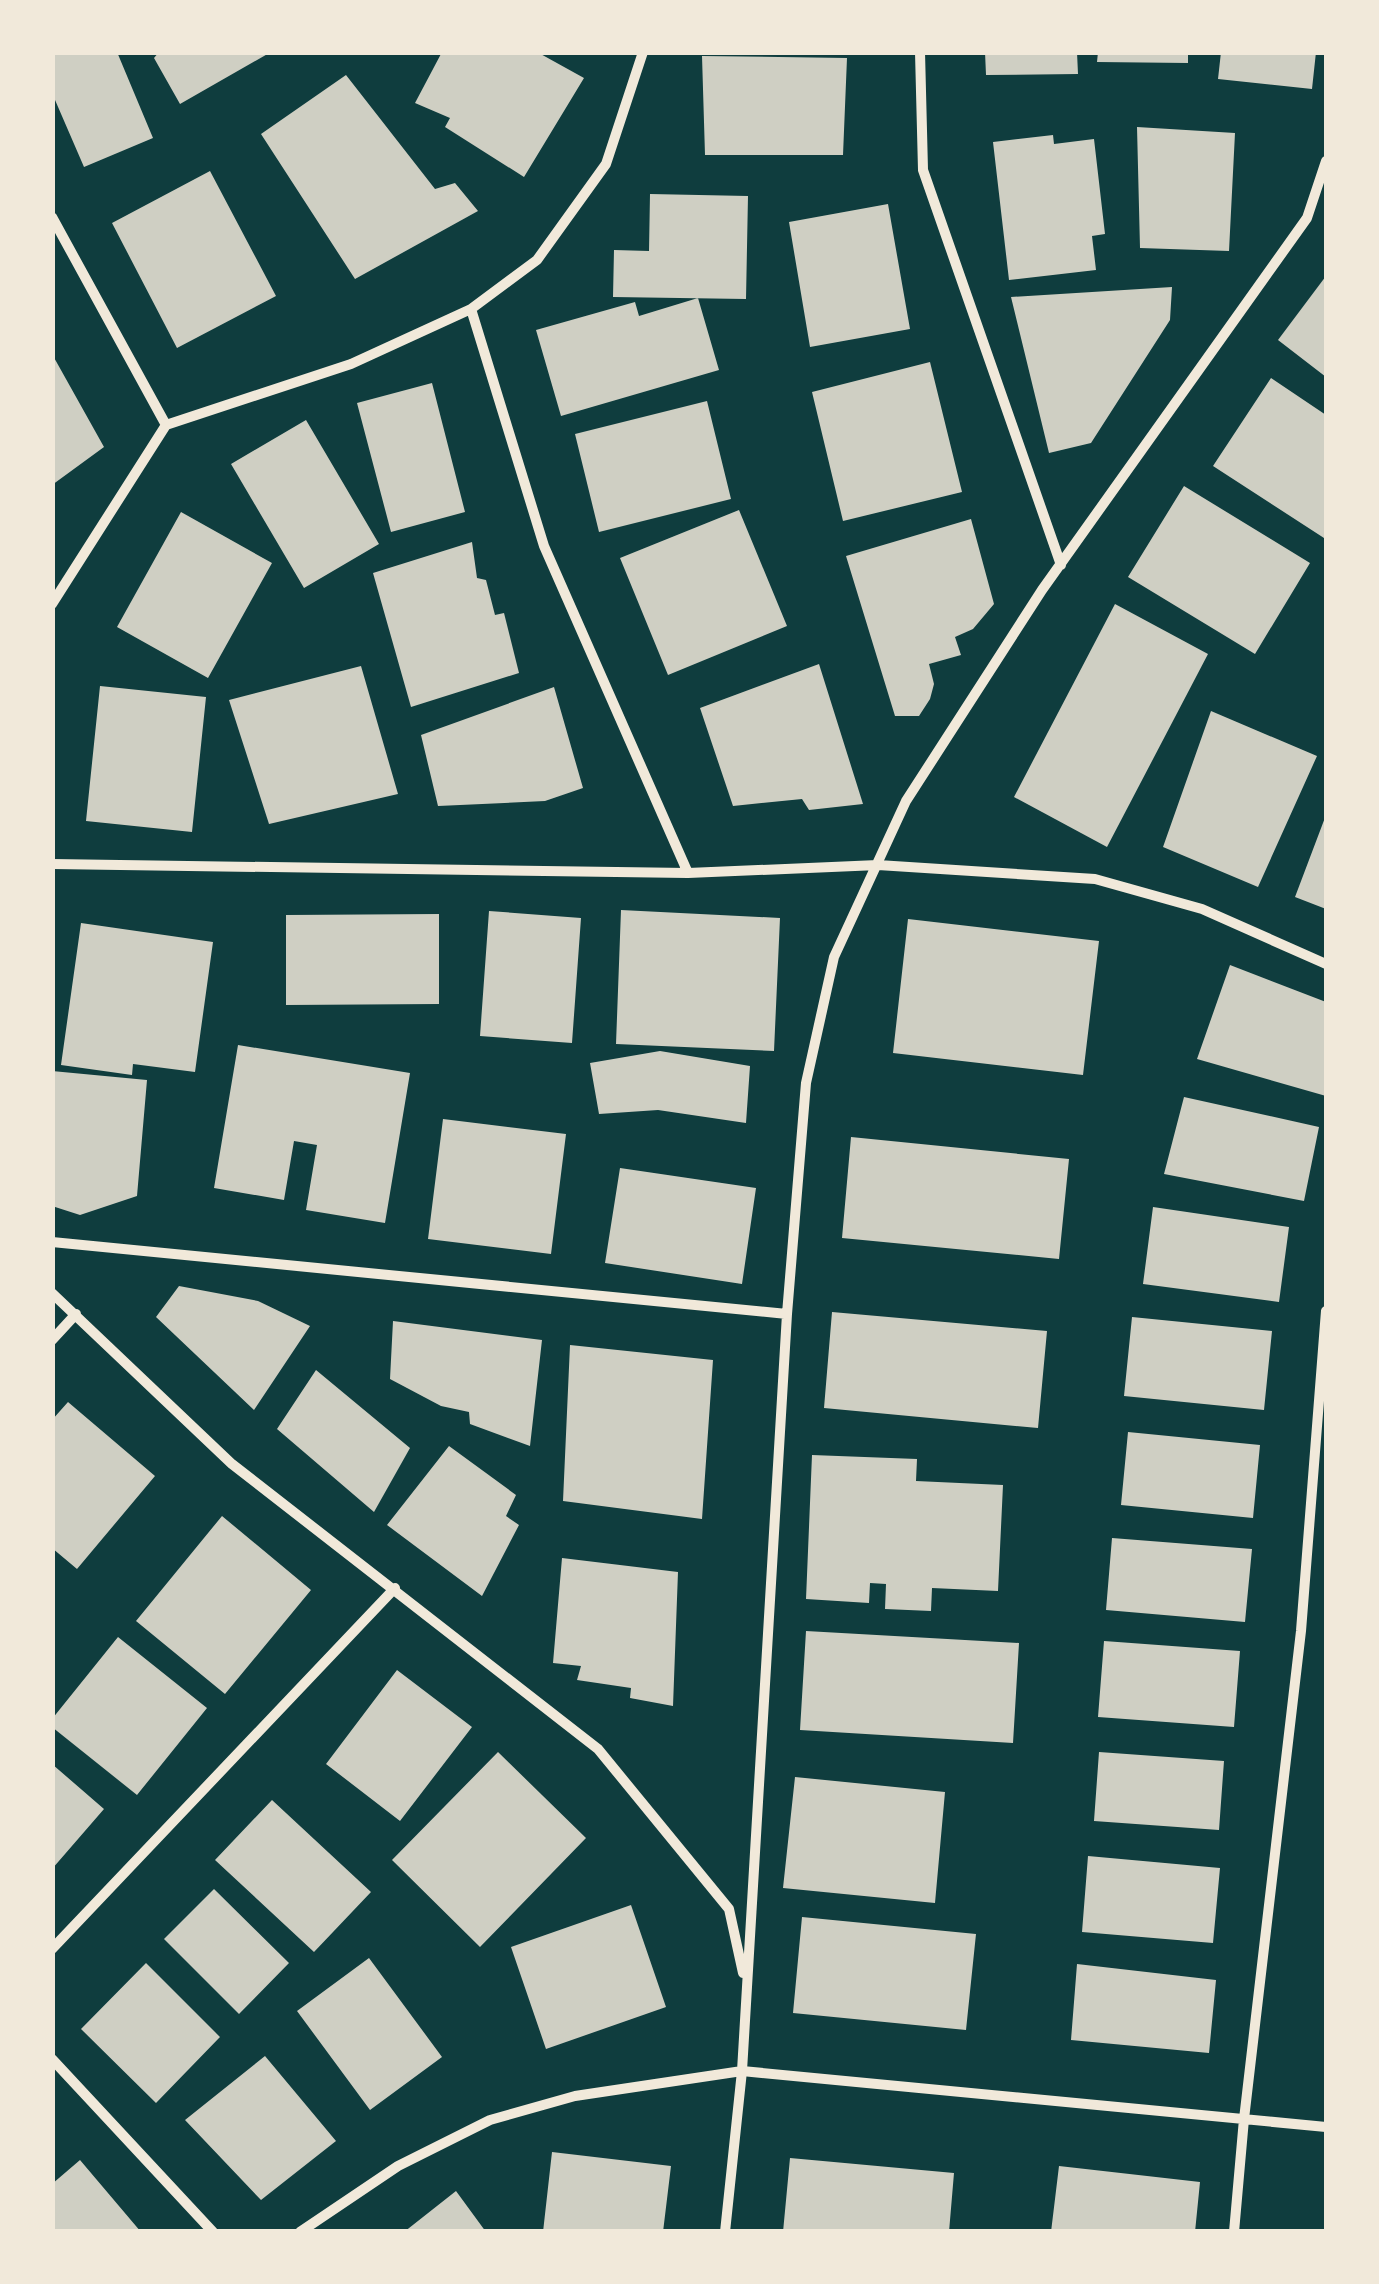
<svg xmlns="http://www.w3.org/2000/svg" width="1379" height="2284" viewBox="0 0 1379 2284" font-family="'PT Sans Narrow',sans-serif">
<rect width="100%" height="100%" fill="#0f3d3e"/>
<path fill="#cfcfc3" d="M 52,52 L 117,52 L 153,138 L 84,167 L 52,93 Z
M 159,52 L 271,52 L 180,104 L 154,58 Z
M 442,52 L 537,52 L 584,78 L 524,177 L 445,127 L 450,118 L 415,103 Z
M 985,52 L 1077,52 L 1078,74 L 986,75 Z
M 1098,52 L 1188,52 L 1188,63 L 1097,62 Z
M 1221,52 L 1316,52 L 1312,89 L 1218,79 Z
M 702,56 L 847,58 L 843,155 L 705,155 Z
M 346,75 L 435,189 L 455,183 L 478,211 L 355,279 L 261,134 Z
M 1137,127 L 1235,133 L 1229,251 L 1140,248 Z
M 1053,135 L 1054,144 L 1094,139 L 1105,234 L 1092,236 L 1096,270 L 1009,280 L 993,142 Z
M 210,171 L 276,296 L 177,348 L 112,223 Z
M 650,194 L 748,196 L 746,299 L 613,297 L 614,250 L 649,251 Z
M 888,204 L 910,329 L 810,347 L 789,222 Z
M 1326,276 L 1326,377 L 1278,340 Z
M 1172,287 L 1170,320 L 1091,443 L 1049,453 L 1011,297 Z
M 698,298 L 719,370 L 561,416 L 536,330 L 635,302 L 639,316 Z
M 52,354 L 104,447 L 52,485 Z
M 930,362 L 962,492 L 843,521 L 812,392 Z
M 1271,378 L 1326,415 L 1326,533 L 1324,538 L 1213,466 Z
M 432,383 L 465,512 L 391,532 L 357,403 Z
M 707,401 L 731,499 L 599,532 L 575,434 Z
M 306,420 L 379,544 L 304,588 L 231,464 Z
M 1184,486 L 1310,563 L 1255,654 L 1128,577 Z
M 739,510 L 787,626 L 668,675 L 620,558 Z
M 181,512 L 272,563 L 208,678 L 117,627 Z
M 971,519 L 994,604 L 973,629 L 955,637 L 961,655 L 929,664 L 934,684 L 930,699 L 919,716 L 895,716 L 846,556 Z
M 472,542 L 477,578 L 486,580 L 495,615 L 504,613 L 519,673 L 411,707 L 373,573 Z
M 1115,604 L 1208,654 L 1107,847 L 1014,797 Z
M 819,664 L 863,804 L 809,810 L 802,799 L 733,806 L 700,708 Z
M 361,666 L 398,794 L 269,824 L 229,700 Z
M 100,686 L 206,697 L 192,832 L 86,821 Z
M 554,687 L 583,788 L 545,801 L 438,806 L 421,735 Z
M 1211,711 L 1317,756 L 1258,887 L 1163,847 Z
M 1326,815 L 1326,909 L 1295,897 Z
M 621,910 L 780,918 L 774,1051 L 616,1044 Z
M 489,911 L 581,918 L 572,1043 L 480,1036 Z
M 439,914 L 439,1004 L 286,1005 L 286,915 Z
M 908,919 L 1099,941 L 1083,1075 L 893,1053 Z
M 81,923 L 213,942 L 195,1072 L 133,1064 L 132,1075 L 61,1065 Z
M 1230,965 L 1326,1002 L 1326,1096 L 1197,1059 Z
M 238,1045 L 410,1073 L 385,1223 L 306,1210 L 317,1145 L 294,1141 L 284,1200 L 214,1188 Z
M 660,1051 L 750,1066 L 746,1123 L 658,1110 L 599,1114 L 590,1063 Z
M 52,1071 L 147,1080 L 137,1196 L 80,1215 L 52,1206 Z
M 1184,1097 L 1319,1127 L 1304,1201 L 1164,1174 Z
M 443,1119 L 566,1134 L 551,1254 L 428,1239 Z
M 851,1137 L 1069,1159 L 1059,1259 L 842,1238 Z
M 620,1168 L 756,1188 L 742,1284 L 605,1263 Z
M 1153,1207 L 1289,1227 L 1279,1302 L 1143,1284 Z
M 179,1286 L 258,1301 L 310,1326 L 254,1410 L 156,1317 Z
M 832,1312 L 1047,1331 L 1038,1428 L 824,1408 Z
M 1132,1317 L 1272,1331 L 1264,1410 L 1124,1396 Z
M 393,1321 L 542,1340 L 530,1446 L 470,1424 L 469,1412 L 441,1406 L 390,1379 Z
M 570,1345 L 713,1360 L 702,1519 L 563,1501 Z
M 316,1370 L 410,1448 L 374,1512 L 277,1429 Z
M 68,1402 L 155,1476 L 77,1569 L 52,1548 L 52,1420 Z
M 1128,1432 L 1260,1445 L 1253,1518 L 1121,1505 Z
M 449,1446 L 516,1495 L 506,1516 L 519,1525 L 482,1596 L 387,1525 Z
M 812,1455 L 917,1459 L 916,1481 L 1003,1485 L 998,1591 L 932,1588 L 931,1611 L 885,1609 L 886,1584 L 870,1583 L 869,1603 L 806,1599 Z
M 222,1516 L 311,1590 L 225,1694 L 136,1621 Z
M 1112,1538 L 1252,1549 L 1245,1622 L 1106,1610 Z
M 562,1558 L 678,1572 L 673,1706 L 630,1698 L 631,1688 L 577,1680 L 581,1666 L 553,1663 Z
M 806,1631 L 1019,1643 L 1013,1743 L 800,1730 Z
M 118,1637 L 207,1708 L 137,1795 L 52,1727 L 52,1719 Z
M 1104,1641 L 1240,1651 L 1234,1727 L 1098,1717 Z
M 397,1670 L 472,1727 L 400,1821 L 326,1764 Z
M 498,1752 L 586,1838 L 480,1947 L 392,1860 Z
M 1099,1752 L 1224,1761 L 1219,1830 L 1094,1821 Z
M 52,1764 L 104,1809 L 52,1869 Z
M 795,1777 L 945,1792 L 935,1903 L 783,1888 Z
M 272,1800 L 371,1892 L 314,1952 L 215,1860 Z
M 1088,1856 L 1220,1868 L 1213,1943 L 1082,1932 Z
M 214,1889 L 289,1963 L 239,2014 L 164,1939 Z
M 631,1905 L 666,2007 L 546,2049 L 511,1947 Z
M 802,1917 L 976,1934 L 966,2030 L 793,2013 Z
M 369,1958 L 442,2057 L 370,2110 L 297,2011 Z
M 146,1963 L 220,2037 L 156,2103 L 81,2029 Z
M 1077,1964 L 1216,1980 L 1209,2053 L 1071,2040 Z
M 265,2056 L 336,2141 L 261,2200 L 185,2120 Z
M 552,2152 L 671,2166 L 663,2232 L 543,2232 Z
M 790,2158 L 954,2173 L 949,2232 L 783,2232 Z
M 80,2160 L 141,2232 L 52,2232 L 52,2184 Z
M 1059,2166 L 1200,2182 L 1195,2232 L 1051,2232 Z
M 456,2191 L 486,2232 L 404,2232 Z"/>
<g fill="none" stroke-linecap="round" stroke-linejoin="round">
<path stroke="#f1e9da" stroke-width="10" d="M 920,52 L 923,170 L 1061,565
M 52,217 L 166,425
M 471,309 L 544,546 L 688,873
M 52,604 L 166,425 L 351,364 L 471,309 L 537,260 L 606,164 L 643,52
M 52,864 L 688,873 L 878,865 L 1095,879 L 1202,909 L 1326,964
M 52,1242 L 787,1314
M 52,1293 L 232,1464 L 598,1749 L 729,1909 L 743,1973
M 52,1340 L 76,1314
M 52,1949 L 395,1588
M 52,2059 L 213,2232
M 300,2232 L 398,2166 L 490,2120 L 575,2096 L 742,2071 L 1326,2127
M 725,2232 L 742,2071 L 787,1314 L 806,1083 L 834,957 L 906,801 L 1042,590 L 1307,218 L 1326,161
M 1234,2232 L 1244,2119 L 1301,1631 L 1326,1311"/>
</g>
<rect width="1379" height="2284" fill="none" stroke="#f1e9da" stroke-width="110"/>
</svg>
